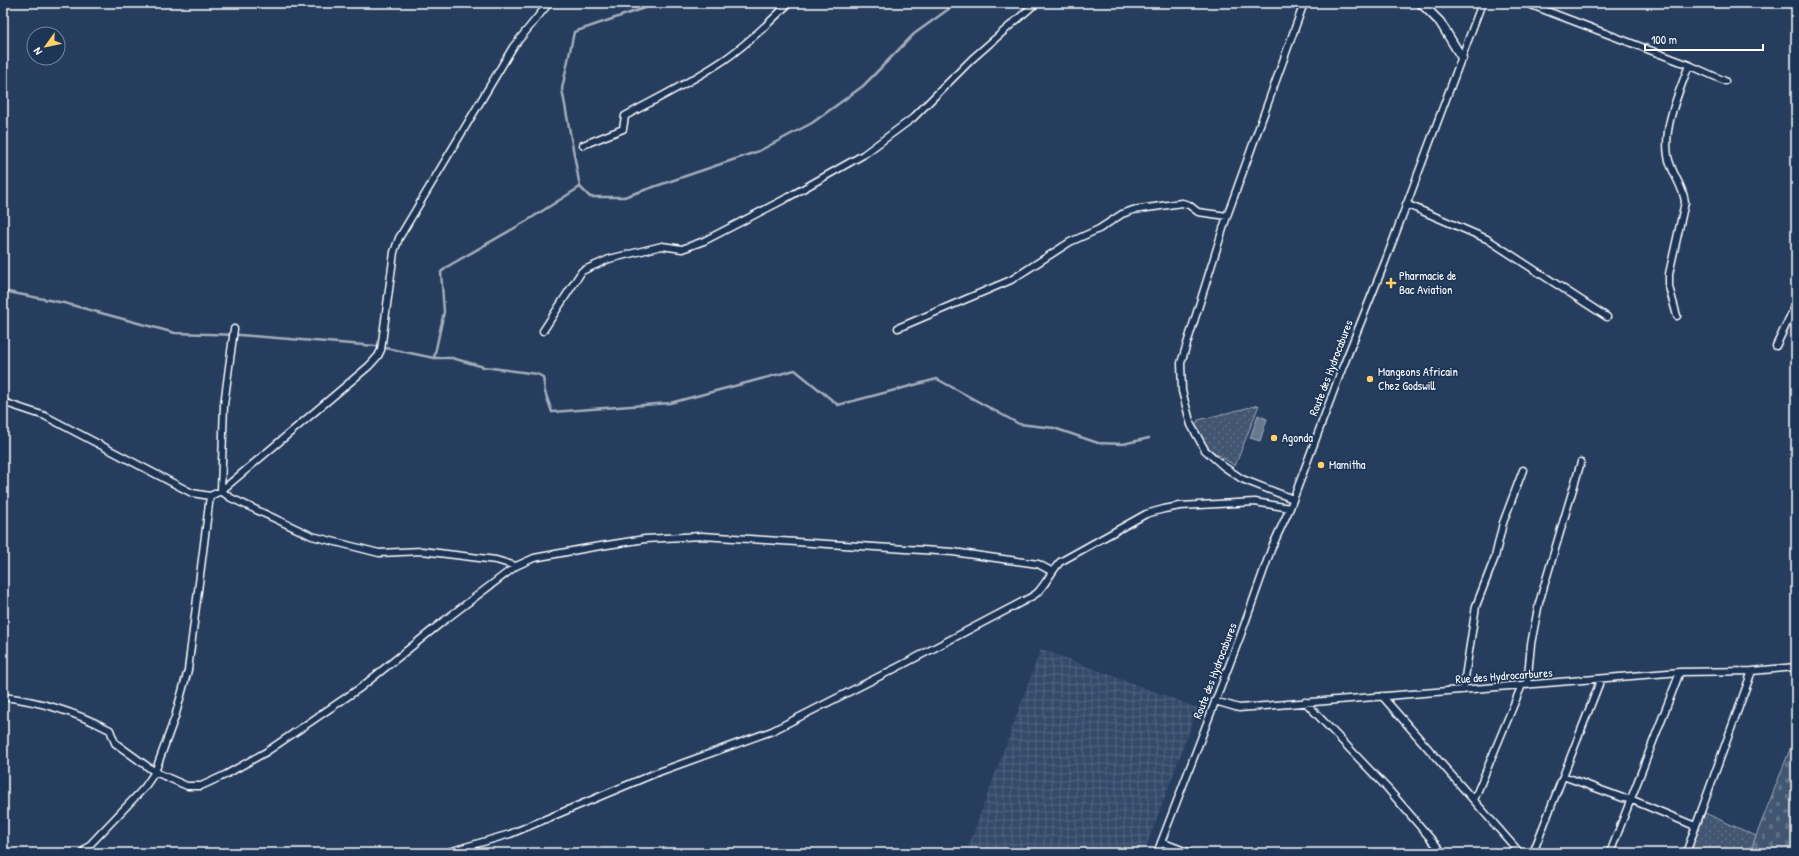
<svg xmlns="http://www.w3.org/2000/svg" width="1799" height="856" viewBox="0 0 1799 856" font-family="'Patrick Hand',sans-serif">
<defs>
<pattern id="industrial-grid" width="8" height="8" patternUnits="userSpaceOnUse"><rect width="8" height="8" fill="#344a68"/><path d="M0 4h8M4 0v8" fill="none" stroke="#52657f"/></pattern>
<pattern id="grass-dots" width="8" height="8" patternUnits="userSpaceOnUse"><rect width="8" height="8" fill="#425672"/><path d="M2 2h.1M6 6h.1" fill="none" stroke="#5e6f87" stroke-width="1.8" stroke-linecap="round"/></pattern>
<pattern id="cemetery-stones" width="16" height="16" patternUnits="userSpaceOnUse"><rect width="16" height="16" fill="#425672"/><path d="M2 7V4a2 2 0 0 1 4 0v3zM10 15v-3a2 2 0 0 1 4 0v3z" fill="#5e6f87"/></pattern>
</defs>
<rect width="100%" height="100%" fill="#263d5e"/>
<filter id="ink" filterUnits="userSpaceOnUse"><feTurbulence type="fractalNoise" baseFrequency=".025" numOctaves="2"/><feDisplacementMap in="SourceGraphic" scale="8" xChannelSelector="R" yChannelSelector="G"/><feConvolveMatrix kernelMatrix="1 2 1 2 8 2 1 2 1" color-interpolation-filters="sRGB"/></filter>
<g filter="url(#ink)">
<path fill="url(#industrial-grid)" d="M 1041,649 L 1198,708 L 1144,853 L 966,853 Z"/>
<path fill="url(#grass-dots)" stroke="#a0aab8" d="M 1259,405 L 1235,466 L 1208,448 L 1195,426 L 1198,420 Z
M 1705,813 L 1756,836 L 1750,853 L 1689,853 Z"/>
<path fill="url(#cemetery-stones)" stroke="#a0aab8" d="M 1796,734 L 1796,853 L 1750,853 L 1756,836 Z"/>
<path fill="#67788e" stroke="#a4aebb" d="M 1258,415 L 1267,419 L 1260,441 L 1250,438 Z"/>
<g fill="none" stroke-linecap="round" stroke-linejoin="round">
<path stroke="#a4aebb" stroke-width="2.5" d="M 659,3 L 574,32 L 562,89 L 580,187 L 590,197 L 624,197 L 759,151 L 812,123 L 863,86 L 914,34 L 957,3
M 3,291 L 64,303 L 175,333 L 240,335 L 376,346 L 434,358 L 444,312 L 441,272 L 450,265 L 525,222 L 580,187
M 434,358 L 452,358 L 484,367 L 537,374 L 543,377 L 545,392 L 552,412 L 670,403 L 795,370 L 838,405 L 937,379 L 1019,424 L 1054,428 L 1098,443 L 1123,444 L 1149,438"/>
<defs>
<path id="minor" d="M 1526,3 L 1689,65 L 1725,81
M 583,145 L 623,129 L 625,116 C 658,98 693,81 724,60 C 746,45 770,22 789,3
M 1406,204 L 1487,239 L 1607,317
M 1677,316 L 1669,287 L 1669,274 L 1685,202 C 1683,185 1671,173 1668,156 C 1663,125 1679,93 1689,65
M 898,328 L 1011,280 L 1070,242 L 1099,229 L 1122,214 L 1133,210 L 1182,203 L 1189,205 L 1198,212 L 1227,216
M 234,329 L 224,405 L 221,491 L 231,498 L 312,536 L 379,553 L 422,551 L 496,560 L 516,566
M 543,331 L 582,271 L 609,259 L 662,246 L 682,249 L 704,241 L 785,199 L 863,155 L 913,118 L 972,59 L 1036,3
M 1776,346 L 1796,304
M 3,402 L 45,416 L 192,493 L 210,496 L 221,491 L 369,366 L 378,356 L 381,350 L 394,252 L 399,238 L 513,47 L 549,3
M 1293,499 L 1242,479 L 1223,466 L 1205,450 L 1191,425 L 1182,391 L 1181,363 L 1227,216 L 1304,3
M 1527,685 L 1531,644 L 1539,603 L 1581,462
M 1463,690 L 1476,606 L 1495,557 L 1503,523 L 1523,470
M 1382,696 L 1520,853
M 3,697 C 39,701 77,713 110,730 L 115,743 L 155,772 L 187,786 L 201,786 L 225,775 L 266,752 L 360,688 L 441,623 L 516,566 L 534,558 L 588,548 L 645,539 L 702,536 L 953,552 L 1038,564 L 1051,571
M 1215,701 L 1239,708 L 1680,672 L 1752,671 L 1796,667
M 1305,702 L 1388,789 L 1443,853
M 1563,776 L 1623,798 L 1630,799 L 1695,826
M 1474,800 L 1522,685
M 1161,842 L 1190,853
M 82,853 L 144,788 L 155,772 L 175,717 L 188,670 L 210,496
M 445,853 L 510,834 L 656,773 L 772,731 L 898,667 L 1020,603 C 1025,600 1032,597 1037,593 C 1046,584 1051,572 1060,562 L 1146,514 L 1164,509 L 1180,506 L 1255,502 L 1290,508
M 1157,853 L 1240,637 L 1272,547 L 1290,508 L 1340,374 L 1385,262 L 1482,3
M 1533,853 L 1601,679
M 1610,853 L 1680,672
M 1686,853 L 1752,671"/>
<path id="tertiary" d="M 1421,3 L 1440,22 L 1462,58"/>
</defs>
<use href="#minor" stroke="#fff" stroke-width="9"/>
<use href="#tertiary" stroke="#fff" stroke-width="11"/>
<use href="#minor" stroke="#1d3557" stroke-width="6"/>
<use href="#tertiary" stroke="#1d3557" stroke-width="8"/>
</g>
</g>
<g fill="#ffd166" stroke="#1d3557" stroke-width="1.5">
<path d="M1389 277h4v4h4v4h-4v4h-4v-4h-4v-4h4z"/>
<circle cx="1370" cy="379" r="4"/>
<circle cx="1274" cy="438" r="4"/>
<circle cx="1321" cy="465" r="4"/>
</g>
<g text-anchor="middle" stroke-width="3.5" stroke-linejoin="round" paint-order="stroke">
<g font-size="12" fill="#fff" stroke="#1d3557" text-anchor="start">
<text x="1399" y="280">Pharmacie de<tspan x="1399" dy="14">Bac Aviation</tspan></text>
<text x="1378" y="376">Mangeons Africain<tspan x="1378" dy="14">Chez Godswill</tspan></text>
<text x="1282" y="442">Agonda</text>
<text x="1329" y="469">Mamitha</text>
</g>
<g font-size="12" fill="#fff" stroke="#1d3557">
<text transform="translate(1331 368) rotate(-69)" y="4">Route des Hydrocabures</text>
<text transform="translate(1215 671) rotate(-69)" y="4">Route des Hydrocabures</text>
<text transform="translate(1504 676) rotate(-4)" y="4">Rue des Hydrocarbures</text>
</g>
</g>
<rect width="1799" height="856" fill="none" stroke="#1d3557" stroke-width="16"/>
<rect x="8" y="8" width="1783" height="840" fill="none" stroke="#fff" stroke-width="1.5" filter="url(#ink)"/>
<g transform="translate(46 46) rotate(237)"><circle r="19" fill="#1d3557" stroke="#77869a"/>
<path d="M0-3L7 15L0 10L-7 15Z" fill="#ffd166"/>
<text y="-6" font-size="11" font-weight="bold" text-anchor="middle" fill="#ffffff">N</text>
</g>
<path d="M1645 44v6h118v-6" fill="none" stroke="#ffffff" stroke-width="2"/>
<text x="1651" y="44" font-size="12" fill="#ffffff" stroke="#1d3557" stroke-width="3" paint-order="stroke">100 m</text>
</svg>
